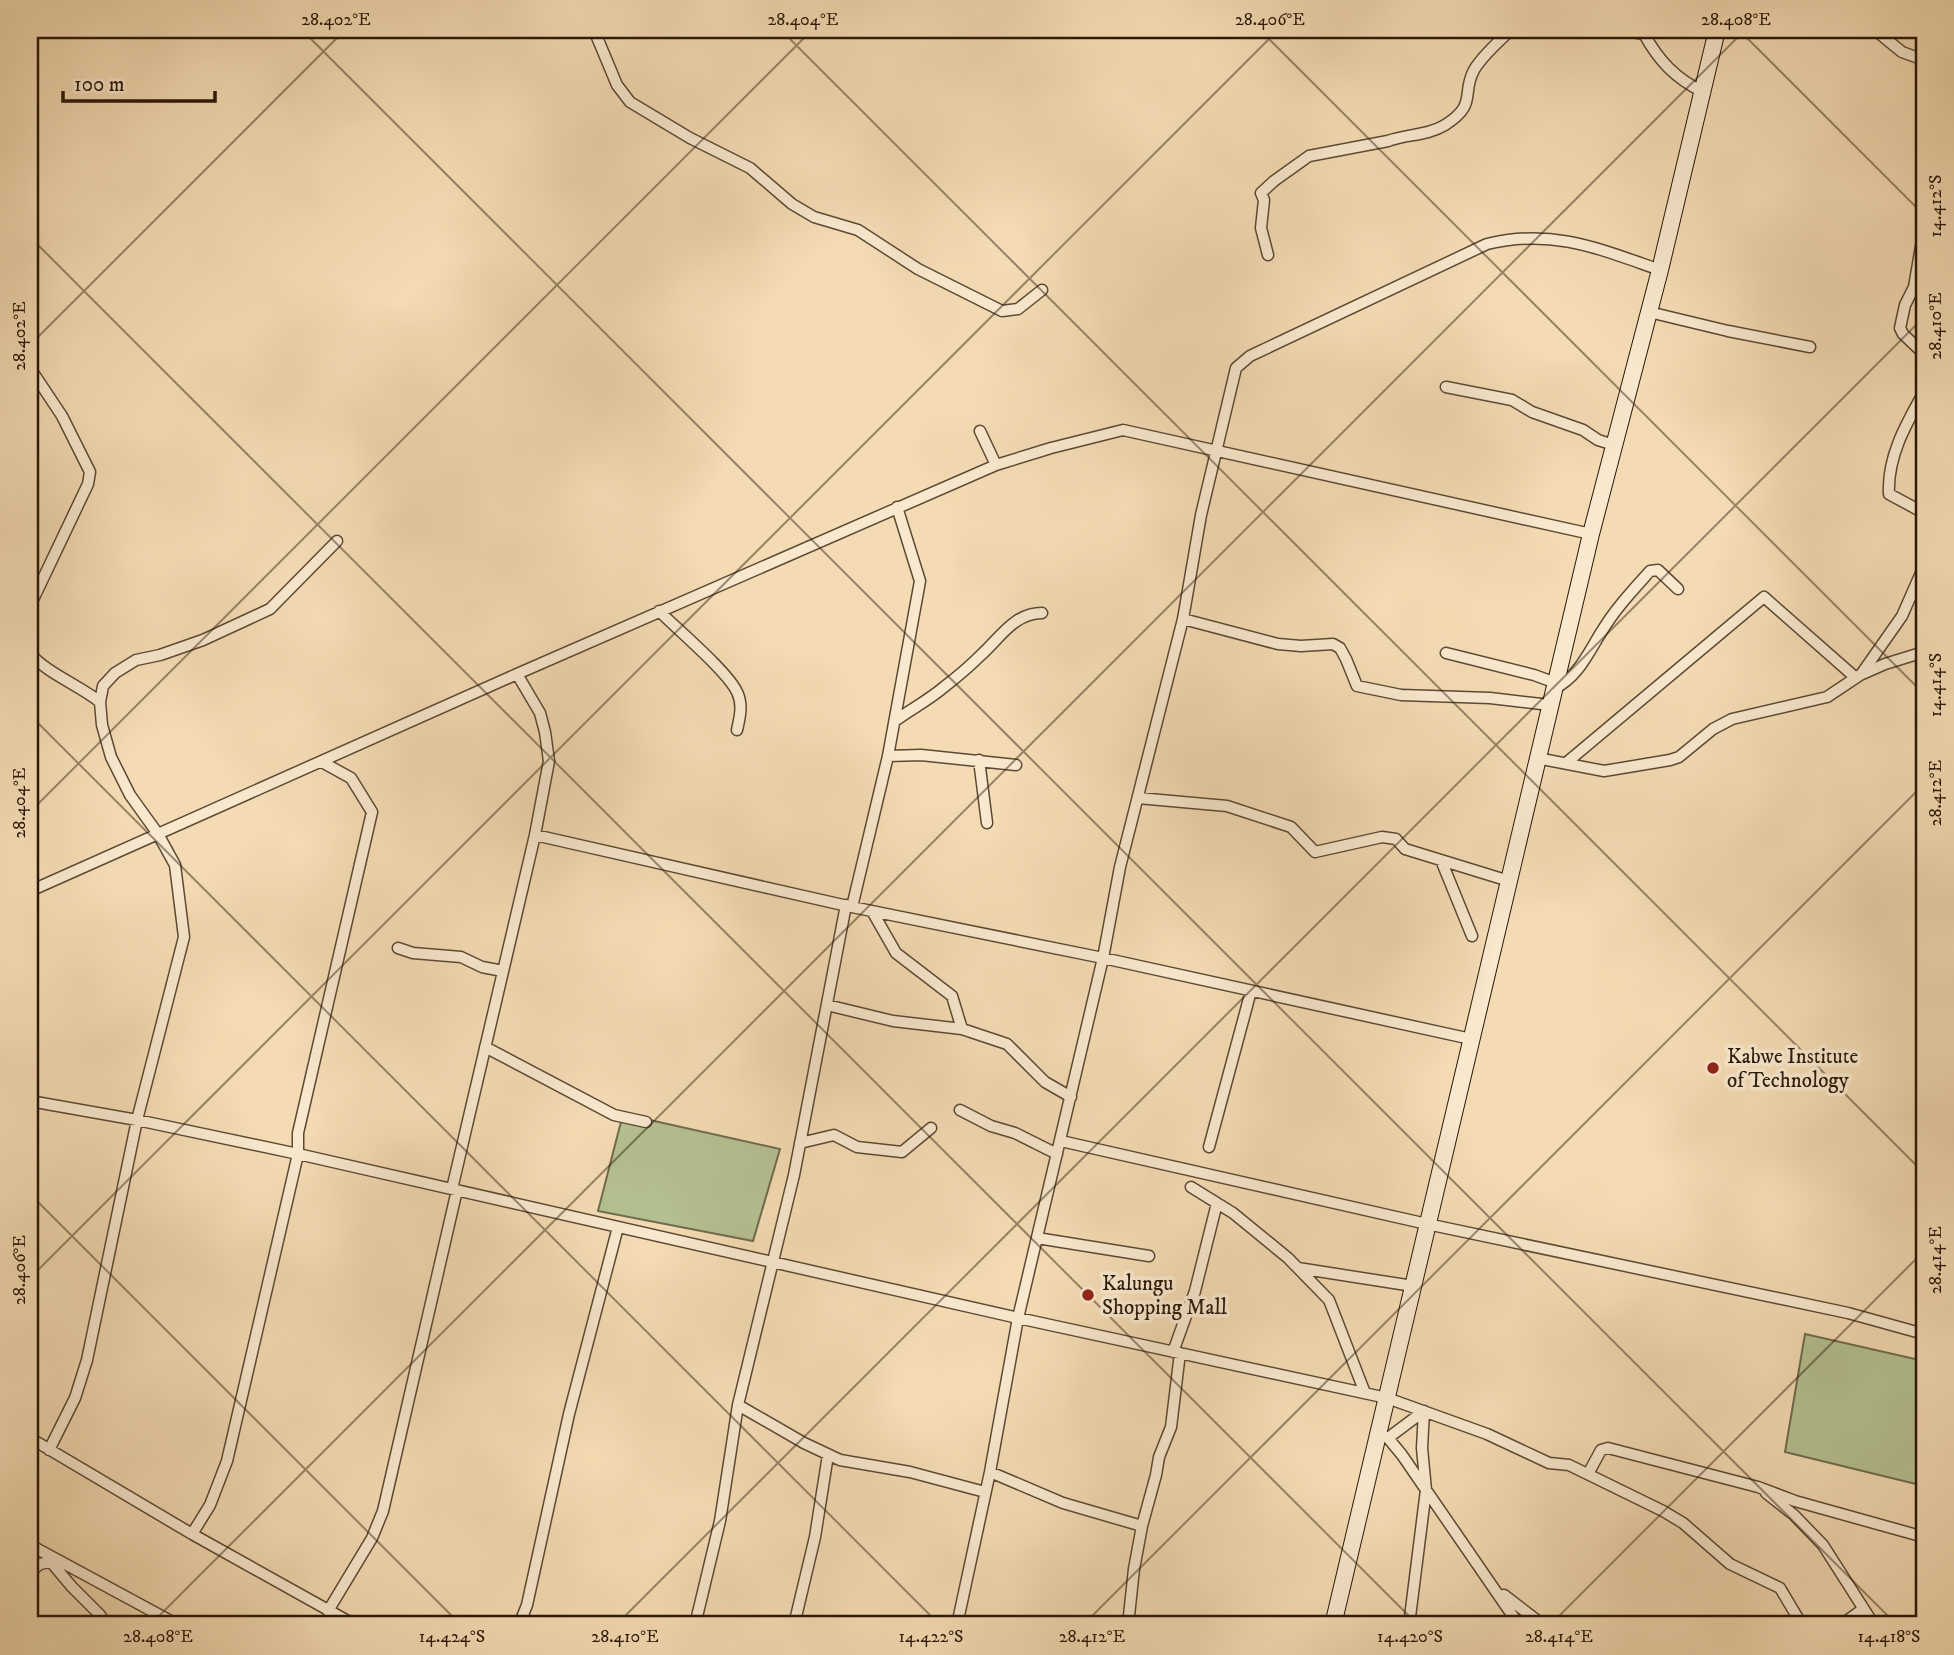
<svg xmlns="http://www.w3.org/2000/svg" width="1954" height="1655" viewBox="0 0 1954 1655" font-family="'IM FELL DW Pica',serif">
<rect width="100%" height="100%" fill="#f4dbb3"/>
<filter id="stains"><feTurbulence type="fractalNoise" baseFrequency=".00286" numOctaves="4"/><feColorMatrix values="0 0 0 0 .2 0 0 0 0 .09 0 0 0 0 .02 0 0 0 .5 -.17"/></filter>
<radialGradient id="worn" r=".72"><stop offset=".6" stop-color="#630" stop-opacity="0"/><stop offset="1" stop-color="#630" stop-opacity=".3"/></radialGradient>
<path fill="#b5c192" stroke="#706c4e" stroke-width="2" d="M 623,1114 L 780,1149 L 753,1241 L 598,1211 Z
M 1805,1334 L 1924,1361 L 1924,1486 L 1785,1452 Z"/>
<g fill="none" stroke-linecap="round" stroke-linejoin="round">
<defs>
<path id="street" d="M 594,30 L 617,85 L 630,102 L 690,138 L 750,168 L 792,204 L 814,217 L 858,230 L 918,269 L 1002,311 L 1018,309 L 1042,290
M 1621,30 L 1644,34 C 1659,61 1675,78 1703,92
M 1875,30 L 1902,52 L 1924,60
M 1924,229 L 1914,287 L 1905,305 L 1900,328 L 1903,334 L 1924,354
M 1268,255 L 1261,228 L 1264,200 L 1261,193 L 1274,181 L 1309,156 L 1388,141 C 1406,134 1427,136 1445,125 C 1478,104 1461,94 1474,70 C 1481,58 1501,39 1511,30
M 1649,312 L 1728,331 L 1810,347
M 30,368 L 62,416 L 90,472 L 88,484 L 30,606
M 1446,387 L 1512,400 L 1532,412 L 1583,430 L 1598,440 L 1614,445
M 1924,392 C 1906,424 1887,457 1889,494 L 1924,513
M 980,431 L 996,465
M 659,611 C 677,629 728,672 737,692 C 743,704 740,717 737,730
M 1183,619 L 1278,644 L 1301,646 L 1333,644 L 1340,648 L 1346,659 L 1357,686 L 1401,695 L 1490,698 L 1550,705
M 30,653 C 46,673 79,685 100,702
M 1446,653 L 1534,675 L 1556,683
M 1862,673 L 1902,616 L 1924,566
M 1554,689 C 1579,676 1588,653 1602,631 C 1615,609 1633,590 1650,571 L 1658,570 L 1678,589
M 895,721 C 911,709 929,700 944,687 C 957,677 970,666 981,655 C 1000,638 1014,613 1042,613
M 888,756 L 921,755 L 1016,765
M 1537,758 L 1604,771 L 1670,760 L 1679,757 L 1713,729 L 1732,719 L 1827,697 L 1860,675 L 1885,664 L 1924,652
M 979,760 L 987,823
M 1566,763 L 1764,597 L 1856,678
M 1138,798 L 1227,806 L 1291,827 L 1315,852 L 1382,837 L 1396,839 L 1405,849 L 1509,881
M 535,835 L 852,907 L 1103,958 L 1471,1039
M 1441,860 L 1472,936
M 30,891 L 517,674 L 996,465 L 1051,448 L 1123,430 L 1591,534
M 852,907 L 888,756 L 920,581 L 897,507
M 872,911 L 896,953 L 952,996 L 962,1029 L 1007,1044 L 1045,1082 L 1071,1097
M 398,948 L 413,953 L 461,957 L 482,967 L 503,971
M 827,1005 L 893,1021 L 962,1029
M 485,1047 L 614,1115 L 646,1122
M 30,1101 L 137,1120 L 298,1154 L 1018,1318 L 1387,1398 L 1487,1434 L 1549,1463 L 1569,1465 L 1663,1511 L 1683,1523 L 1730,1564 L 1780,1588 L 1802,1625
M 960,1110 L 991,1126 L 1015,1133 L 1057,1154
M 1061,1141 L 1427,1224 L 1848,1313 L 1924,1334
M 800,1143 L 834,1135 L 857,1147 L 902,1152 L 931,1128
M 1209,1147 L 1251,991
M 1191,1187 L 1233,1213 L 1288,1258 L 1329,1300 L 1365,1393
M 452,1189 L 535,835 L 549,761 L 545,732 L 540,713 L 517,674
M 1037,1238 L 1149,1256
M 1298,1268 L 1413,1286
M 1173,1352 L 1195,1291 L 1217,1203
M 738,1405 L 804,1443 L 840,1460 L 910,1472 L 985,1492
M 1379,1434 L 1388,1438 L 1402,1455 L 1519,1625
M 30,1438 L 192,1534 L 355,1625
M 1388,1438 L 1424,1411
M 49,1450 L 75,1398 L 87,1360 L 137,1120 L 184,937 L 175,865 L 158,834 L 130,795 L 111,757 L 102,725 L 100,702 L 103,686 L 115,673 L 136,660 L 160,655 L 203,640 L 270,609 L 337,541
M 990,1472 L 1063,1503 L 1142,1526
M 1588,1474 L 1601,1450 L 1608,1448 L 1758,1487 L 1795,1501 L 1924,1537
M 1766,1493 L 1794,1515 L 1823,1545 L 1874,1625
M 192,1534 L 210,1505 L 227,1461 L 298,1154 L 298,1133 L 372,812 L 351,778 L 322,762
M 30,1545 L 178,1625
M 51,1562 L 72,1587 L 100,1615 L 106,1625
M 30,1572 L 40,1564 L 55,1561
M 1504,1595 L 1543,1625
M 328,1611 L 372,1538 L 383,1511 L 457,1190
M 519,1625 L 527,1605 L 569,1414 L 618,1227
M 695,1625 L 720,1521 L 738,1405 L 794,1175 L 846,905
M 794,1625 L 815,1537 L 828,1455
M 957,1625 L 990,1472 L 1018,1318 L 1103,958 L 1120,867 L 1183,619 L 1201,515 L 1236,368 L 1250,356 L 1487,244 C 1552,228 1600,249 1660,270
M 1128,1625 L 1134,1569 L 1142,1526 L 1156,1475 L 1159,1457 L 1171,1427 L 1180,1353
M 1409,1625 L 1426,1490 L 1422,1448 L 1424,1411
M 1841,1625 L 1863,1609"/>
<path id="secondary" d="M 1333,1625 L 1591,534 L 1660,270 L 1717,30"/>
</defs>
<use href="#street" stroke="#5c4934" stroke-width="13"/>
<use href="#secondary" stroke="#2a1809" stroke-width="18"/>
<use href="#street" stroke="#f8e8ce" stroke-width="10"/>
<use href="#secondary" stroke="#f8e8ce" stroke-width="16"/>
</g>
<path fill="none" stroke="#2a1809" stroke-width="2" stroke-opacity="0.45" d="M 302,30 L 1897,1625M 781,30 L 1924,1173M 1260,30 L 1924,694M 1739,30 L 1924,215M 30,237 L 1418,1625M 30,345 L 345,30M 30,715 L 940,1625M 30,812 L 812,30M 30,1194 L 461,1625M 30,1278 L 1278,30M 150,1625 L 1745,30M 616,1625 L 1924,317M 1083,1625 L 1924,784M 1550,1625 L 1924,1251"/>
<g fill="#8f2418" stroke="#f8e8ce" stroke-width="2.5">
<circle cx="1713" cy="1068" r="7"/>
<circle cx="1088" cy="1295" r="7"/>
</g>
<g text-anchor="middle" stroke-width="7" stroke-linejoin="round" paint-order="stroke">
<g font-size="21" fill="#2a1809" stroke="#f8e8ce" text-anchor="start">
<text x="1727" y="1063">Kabwe Institute<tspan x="1727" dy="24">of Technology</tspan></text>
<text x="1102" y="1290">Kalungu<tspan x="1102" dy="24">Shopping Mall</tspan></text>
</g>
</g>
<rect width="1954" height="1655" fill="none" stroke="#f4dbb3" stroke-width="77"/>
<path d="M63 91v10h152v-10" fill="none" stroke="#2a1809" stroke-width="3.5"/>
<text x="74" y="91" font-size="21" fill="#2a1809" stroke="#f8e8ce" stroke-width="5" paint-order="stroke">100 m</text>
<rect x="38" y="38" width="1878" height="1578" fill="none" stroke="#2a1809" stroke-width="2.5"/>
<g font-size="18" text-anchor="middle" fill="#2a1809">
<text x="336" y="25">28.402°E</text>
<text x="803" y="25">28.404°E</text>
<text x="1270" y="25">28.406°E</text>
<text x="1736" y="25">28.408°E</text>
<text transform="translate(1935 206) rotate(-90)" y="6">14.412°S</text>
<text transform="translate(1935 326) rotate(-90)" y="6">28.410°E</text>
<text transform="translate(19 336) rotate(-90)" y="6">28.402°E</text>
<text transform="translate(1935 685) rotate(-90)" y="6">14.414°S</text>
<text transform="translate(1935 793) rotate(-90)" y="6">28.412°E</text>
<text transform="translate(19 803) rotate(-90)" y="6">28.404°E</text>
<text transform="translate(1935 1260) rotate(-90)" y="6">28.414°E</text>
<text transform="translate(19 1270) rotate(-90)" y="6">28.406°E</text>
<text x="158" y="1642">28.408°E</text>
<text x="452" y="1642">14.424°S</text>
<text x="625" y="1642">28.410°E</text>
<text x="931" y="1642">14.422°S</text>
<text x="1092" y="1642">28.412°E</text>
<text x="1410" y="1642">14.420°S</text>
<text x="1559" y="1642">28.414°E</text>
<text x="1889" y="1642">14.418°S</text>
</g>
<rect width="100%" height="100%" filter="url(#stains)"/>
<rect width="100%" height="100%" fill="url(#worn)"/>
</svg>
